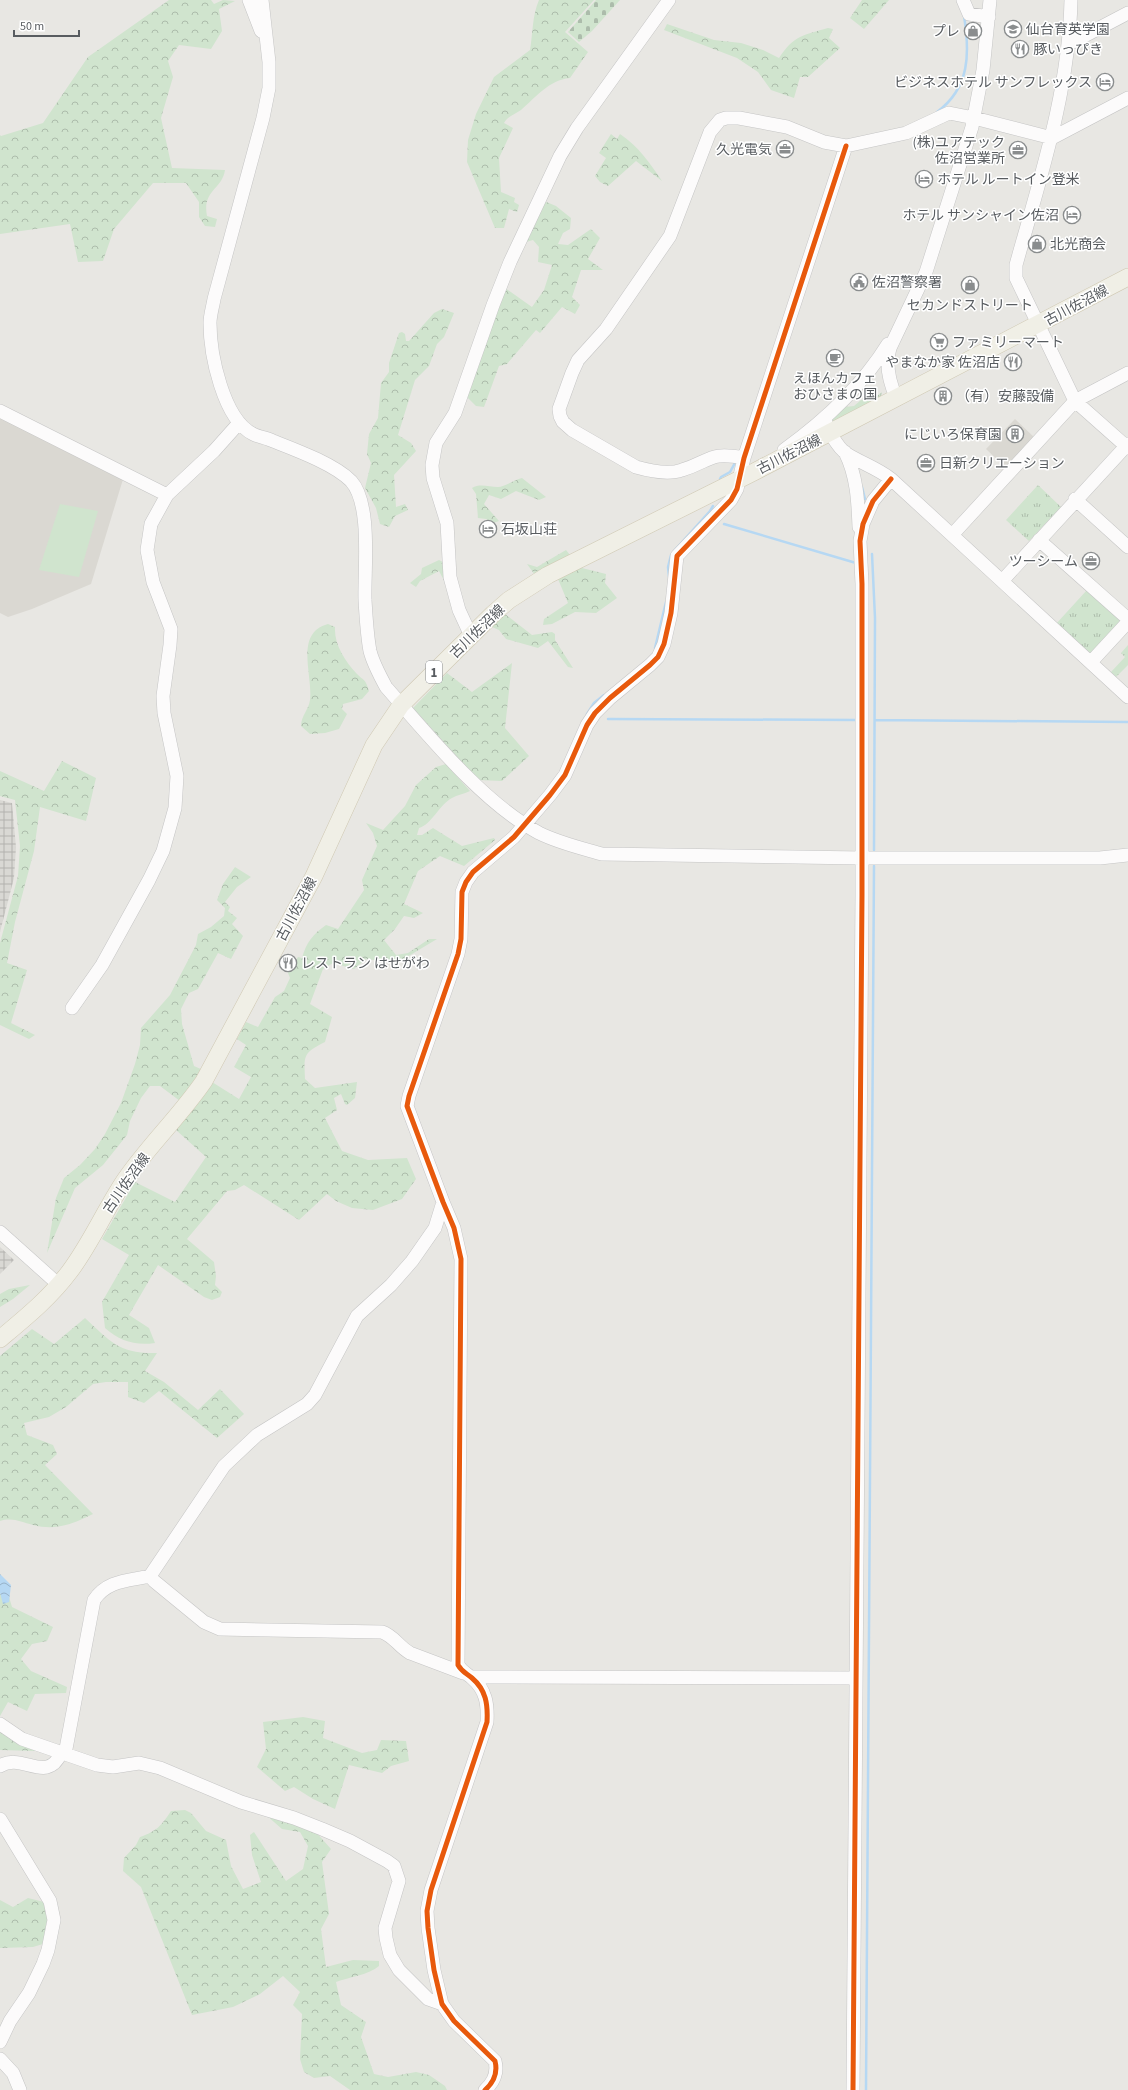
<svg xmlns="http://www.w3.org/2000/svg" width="1128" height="2090" viewBox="0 0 1128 2090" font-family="'Source Sans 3','Noto Sans JP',sans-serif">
<defs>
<pattern id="industrial-grid" width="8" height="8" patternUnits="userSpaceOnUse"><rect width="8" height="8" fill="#d9d8d4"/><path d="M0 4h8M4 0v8" fill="none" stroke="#b3b2af"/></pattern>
<pattern id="grass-tufts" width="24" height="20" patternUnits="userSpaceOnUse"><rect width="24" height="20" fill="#d0e4ce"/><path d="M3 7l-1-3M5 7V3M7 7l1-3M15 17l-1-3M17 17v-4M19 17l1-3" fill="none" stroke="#acbcab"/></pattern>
<pattern id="forest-crowns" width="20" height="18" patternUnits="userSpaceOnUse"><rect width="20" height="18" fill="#d0e4ce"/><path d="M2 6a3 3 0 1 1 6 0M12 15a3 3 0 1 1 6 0" fill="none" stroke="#acbcab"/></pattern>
<pattern id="cemetery-stones" width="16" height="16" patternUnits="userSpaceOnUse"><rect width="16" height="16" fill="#d0e4ce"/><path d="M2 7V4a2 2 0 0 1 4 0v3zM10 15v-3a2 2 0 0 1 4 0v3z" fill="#acbcab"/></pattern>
<pattern id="water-waves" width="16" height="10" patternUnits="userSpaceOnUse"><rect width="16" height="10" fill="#b6d8f3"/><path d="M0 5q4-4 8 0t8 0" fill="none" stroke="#97b2c8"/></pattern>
</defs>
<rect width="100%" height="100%" fill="#e8e7e3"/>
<path fill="url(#industrial-grid)" d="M 0,800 L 12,803 L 16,847 L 14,878 L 0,932 Z
M 0,1247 L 14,1260 L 0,1274 Z"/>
<path fill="#dad8d2" d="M 0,417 L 124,476 L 91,584 L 32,609 L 8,617 L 0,613 Z
M 1015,419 L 1036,439 L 1007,469 L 986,449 Z"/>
<path fill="url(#grass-tufts)" d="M 882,392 L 881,396 L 833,423 L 830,415 L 845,407 L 854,406 L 861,400 L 871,401 Z
M 1038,485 L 1061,507 L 1029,541 L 1006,520 Z
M 1087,590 L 1121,621 L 1089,656 L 1055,625 Z
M 1128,645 L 1128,665 L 1116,677 L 1111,672 L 1125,657 L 1121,653 Z"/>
<path fill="url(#forest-crowns)" d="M 169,0 L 211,0 L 214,4 L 223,0 L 235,1 L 219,9 L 222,31 L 211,49 L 179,45 L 168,61 L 173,77 L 161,118 L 172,168 L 225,170 C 222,190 202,190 207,216 L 217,219 L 215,227 L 205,226 L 199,217 L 199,202 L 186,183 L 153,183 L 114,229 L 103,261 L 78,262 L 70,224 L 0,234 L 0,135 L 1,136 L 43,123 L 88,57 Z
M 539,0 L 594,0 L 565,32 L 588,52 L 570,78 C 549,80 536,97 521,110 C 514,115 509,115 504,123 L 513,128 L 499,158 L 501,192 L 515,198 L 514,202 L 519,205 L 517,212 L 509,209 L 504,228 L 495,228 L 467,162 L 468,140 L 476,114 L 494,77 L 530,50 C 533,33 532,16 539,0 Z
M 862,0 L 889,0 L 864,29 L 850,18 Z
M 667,24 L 714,40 L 741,43 L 763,50 L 779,58 C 794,35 804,35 828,28 L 833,29 L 829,38 L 840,48 L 808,77 L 800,77 L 794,98 L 771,90 L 758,72 L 737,58 L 664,30 Z
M 611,134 L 617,139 L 620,134 C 639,147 650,163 662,181 L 636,161 L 608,186 L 600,182 L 595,176 L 606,158 L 599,153 Z
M 544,201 L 556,206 L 571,218 L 570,229 L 563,233 L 558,244 L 568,245 L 591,229 L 600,238 L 588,259 L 603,270 L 581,270 L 572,297 L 580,305 L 575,314 L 562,307 L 540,333 L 536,330 L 507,364 L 499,366 L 484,407 L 476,406 L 466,396 L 505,288 L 532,307 L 544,290 L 552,265 L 538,262 L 539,247 L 533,240 L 526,242 Z
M 442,309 L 454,313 L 444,337 L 437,344 L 429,366 L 415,380 L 398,435 L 411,443 L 416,451 L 394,475 L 396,507 L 405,504 L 408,510 L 395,516 L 389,527 L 380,524 L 376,508 L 365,488 L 371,463 L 367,454 L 369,434 L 378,418 L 381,383 L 389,372 L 389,363 L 399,333 L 402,332 L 405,334 L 406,341 L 409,341 L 434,313 Z
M 522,478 L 546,497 L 539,500 L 516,491 L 501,499 L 489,495 L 484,504 L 499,521 L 493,523 L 486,519 L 478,518 L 476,494 L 472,488 C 480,483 489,487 498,487 C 504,487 514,480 522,478 Z
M 566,550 L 570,555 L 535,575 L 527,564 L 537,567 Z
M 439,560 L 445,563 L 448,588 L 439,571 L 420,581 L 416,587 L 410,583 L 421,574 L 422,568 Z
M 578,567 L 606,574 L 605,583 L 617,598 L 596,613 L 575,612 L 552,624 L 543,625 L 544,619 L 568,603 L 558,579 Z
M 505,614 L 532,635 L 552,632 L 555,634 L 555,640 L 573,668 L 568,667 L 548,641 L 538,648 L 506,639 L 499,630 L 492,627 Z
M 328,624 L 335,627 C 334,645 345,661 357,674 C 365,682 365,678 369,691 L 362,699 L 343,704 L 342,709 L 347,714 L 339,729 L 325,733 L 310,734 L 301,726 C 301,716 309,709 310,700 C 313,675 294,633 328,624 Z
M 512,663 L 505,728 L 529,756 L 502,781 L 478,780 L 413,708 L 447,673 L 472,692 Z
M 62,761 L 96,778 L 86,821 L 40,807 L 34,851 L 15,922 L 7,963 L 27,970 L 11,1023 L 35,1035 L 29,1039 L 0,1025 L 0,943 L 18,876 L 20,846 L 15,800 L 0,796 L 0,771 L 44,791 Z
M 446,764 L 470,791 C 464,794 457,795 452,798 C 440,804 431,825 419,828 L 417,835 L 422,835 L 433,828 L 462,846 L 494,838 L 495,840 L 464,866 L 440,856 L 418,871 L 404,904 L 423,913 L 414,918 L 404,916 L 395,929 L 384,940 L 396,955 L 408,953 L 429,939 L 437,939 L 397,963 L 366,959 L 354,969 L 333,963 L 323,969 L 310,1004 L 332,1017 L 325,1042 C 303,1053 304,1055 305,1079 L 315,1088 L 357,1082 L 355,1098 L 347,1105 L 345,1104 L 341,1094 L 334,1098 L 337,1110 L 325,1118 L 342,1151 L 368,1160 L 407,1158 L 416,1179 L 402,1199 L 373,1210 L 352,1208 L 336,1201 L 327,1194 L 299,1220 L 244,1185 L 235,1190 L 227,1191 L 187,1239 L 214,1262 L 216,1276 L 215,1285 L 222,1292 L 220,1297 L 212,1300 L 204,1297 L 158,1265 L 129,1315 L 149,1328 L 155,1343 C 135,1346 120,1341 105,1328 L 102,1302 L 129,1255 L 102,1239 L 135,1182 L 175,1202 L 206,1157 L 176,1130 L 212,1082 L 239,1099 L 251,1077 L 234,1067 L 246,1045 L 237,1039 L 246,1022 L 258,1027 L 275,997 L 284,991 L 290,978 L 288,973 L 298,957 L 302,958 C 306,943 313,934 326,925 L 338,929 L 364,890 L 362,880 L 377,846 L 373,833 L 366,823 L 383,830 L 405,806 L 416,785 L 436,767 Z
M 235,867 L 251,877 L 237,887 L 225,902 L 230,907 L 228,911 L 237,918 L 232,924 L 243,936 L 231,959 L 218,953 L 198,989 L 189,993 L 181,1009 L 182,1024 L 194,1066 L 203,1070 L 180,1101 L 160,1086 L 150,1086 L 141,1098 L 130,1121 L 127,1135 L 103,1165 L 75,1188 L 47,1253 L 56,1198 L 64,1178 L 80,1165 L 95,1149 L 105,1134 L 121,1103 L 135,1064 L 140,1045 L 141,1028 L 170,995 L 196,945 L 198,934 L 211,927 L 224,916 L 225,908 L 217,900 L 223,884 Z
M 30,1285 L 13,1299 L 0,1307 L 0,1294 L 9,1289 Z
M 85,1318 C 111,1342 119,1354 157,1353 L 145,1371 L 164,1382 L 198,1410 L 220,1389 L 244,1414 L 217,1438 L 159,1391 L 144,1403 L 128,1397 L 128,1382 L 106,1382 L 93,1384 L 66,1407 L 49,1417 L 24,1423 L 27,1435 L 53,1445 L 57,1454 L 45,1465 L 93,1514 C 73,1524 56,1531 33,1525 C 21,1522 13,1517 0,1521 L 0,1356 L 32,1329 L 54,1344 Z
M 0,1587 L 7,1590 L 12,1607 L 53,1627 L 47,1641 L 32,1644 L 21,1659 L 31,1671 L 67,1687 L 66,1693 L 35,1694 L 27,1711 L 8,1702 L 0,1716 Z
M 303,1717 L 325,1721 L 323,1738 L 362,1753 L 377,1750 L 381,1740 L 406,1741 L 409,1761 L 391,1766 L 382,1773 L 349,1765 L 335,1809 L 313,1799 L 294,1787 L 285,1791 L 257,1767 L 266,1749 L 263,1722 Z
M 0,1730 L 19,1743 L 37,1751 L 0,1750 Z
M 185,1810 L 191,1813 L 206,1831 L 226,1840 L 231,1866 L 243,1889 L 261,1882 L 252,1855 L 250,1835 L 254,1832 L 286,1881 L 303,1869 L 308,1846 L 300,1832 L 282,1829 L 266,1815 L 315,1831 L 331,1849 L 322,1862 L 329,1914 L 321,1929 L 326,1967 L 353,1960 L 379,1961 L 379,1966 C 369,1975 349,1977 336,1982 L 341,2005 L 366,2022 L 361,2037 L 374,2074 L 388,2077 L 416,2072 L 429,2075 L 445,2086 L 447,2090 L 350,2090 L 330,2076 L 314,2078 L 304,2072 L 300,2059 L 302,2014 L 293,2005 L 300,1992 L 283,1976 L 260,1994 L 233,2007 L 192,2015 L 141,1887 L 123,1871 L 124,1858 L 136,1845 L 140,1837 C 157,1831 161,1826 171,1811 Z
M 28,1898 L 44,1902 L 48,1916 L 43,1944 L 33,1947 L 0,1948 L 0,1900 L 13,1907 Z"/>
<path fill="url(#cemetery-stones)" d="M 596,0 L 620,0 L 592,31 L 579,42 L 568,32 Z"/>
<path fill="#d0e4ce" d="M 60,504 L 98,511 L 79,577 L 39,570 Z"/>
<path fill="url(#water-waves)" d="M 0,1574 L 11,1585 L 9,1602 L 3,1604 L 0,1593 Z"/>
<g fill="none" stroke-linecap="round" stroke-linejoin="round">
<path stroke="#b6d8f3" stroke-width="2.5" d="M 937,112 C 970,88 970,53 964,16
M 720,479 L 721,477 L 730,472 L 736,461
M 862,487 L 865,499
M 724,524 L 856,563
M 674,551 L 710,511 L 713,506
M 872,554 L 875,618 L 874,850
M 669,577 L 668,567 L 671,555
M 655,648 L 666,602
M 587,714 L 594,703 L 604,695
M 608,719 L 857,720
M 875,720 L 1128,722
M 866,2090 L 874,866"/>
<defs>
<path id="minor" d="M 249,0 L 261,31
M 262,0 L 269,62 L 269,88 L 263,118 L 214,299 C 213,306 210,315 210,323 C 210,354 223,419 253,434 C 259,437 267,438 273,441 C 296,450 334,464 351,481 C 372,504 364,570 365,600 C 366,616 367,635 370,651 C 373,663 380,676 386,687 C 428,735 483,803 539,833 C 559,843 581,848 602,854 L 862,858 L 1100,858 L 1128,855
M 963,0 L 969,14 L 989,17
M 1071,0 C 1069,92 1040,178 1016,265 L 1016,278 L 1075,401 L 1128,448
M 1069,44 L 1128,13
M 896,397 C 889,381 885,365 890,348 L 926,272 L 972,127 L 983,70 L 990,0
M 0,411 L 167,495
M 826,416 C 823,425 839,449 847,454 C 861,463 877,468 891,479 L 1128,697
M 784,450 C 823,422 862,386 888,344
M 845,452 C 857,476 858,501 859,527
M 744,458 C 709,451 711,461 682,470 C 668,475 650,471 636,467 L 572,430 L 563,422 L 560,416 L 559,409 L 572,373 L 578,360 L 606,329 L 670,236 L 710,132 L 720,120 L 726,118 L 739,118 L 787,127 L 824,142 L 846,146 L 906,133 L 949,113 L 974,118 L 1052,138 L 1128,98
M 1075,499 L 1128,547
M 952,535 L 1075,401 L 1128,373
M 1039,540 L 1128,619
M 1002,581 L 1128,444
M 471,636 L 459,610 L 450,577 L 447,523 L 433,478 L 432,465 L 436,443 L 455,413 L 493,305 L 510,262 L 560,156 L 577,128 L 669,0
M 1091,662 L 1128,622
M 72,1008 L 102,965 L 149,880 L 163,851 L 175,808 L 177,776 L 164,713 L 163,696 L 170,645 L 171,629 L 153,582 L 147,550 L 151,524 L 167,495 L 214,451 L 239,423
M 0,1232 L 59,1285
M 150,1576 L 154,1581 L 204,1622 L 220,1629 L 382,1632 C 394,1636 399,1647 410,1653 L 463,1673
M 471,1677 L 856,1678
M 0,1724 L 22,1739 L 97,1765 L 113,1767 L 139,1763 L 160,1768 L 241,1802 L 294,1818 L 322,1829 L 350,1841 L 387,1861 L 394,1866 L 399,1881 L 385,1928 L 386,1938 L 390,1955 L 399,1970 L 428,1999 L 442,2004
M 65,1754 L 94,1600 C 107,1580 128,1581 150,1576 L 224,1466 L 257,1435 L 307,1404 L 315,1395 L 357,1316 L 391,1285 L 412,1261 L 435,1228 L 443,1202
M 0,1766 C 22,1752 47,1785 61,1753
M 0,1819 L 50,1901 L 54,1920 L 48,1950 L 43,1964 L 29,1993 L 10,2021 L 0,2042
M 0,2059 L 13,2073 L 20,2090
M 485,2090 C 494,2082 498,2073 495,2061 L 454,2021 L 442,2004 L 434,1970 L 428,1928 L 427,1911 L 431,1890 L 487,1722 C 488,1704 486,1690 472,1678 C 466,1673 462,1672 458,1665 L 461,1259 L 454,1228 L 443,1202 L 407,1106 L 409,1096 L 458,954 L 461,939 L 462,892 L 466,882 L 473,872 L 514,837 L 550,795 L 565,775 L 587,725 L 595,713 L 610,698 L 650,665 L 658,657 L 664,644 L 671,613 L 677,556 L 731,500 L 737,489 L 744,458 L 846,146
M 853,2090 L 862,895 L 862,584 L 860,541 L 863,524 L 873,501 L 891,479"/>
<path id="major" d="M 0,1339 C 25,1318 50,1298 70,1271 C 91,1243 105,1210 125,1180 C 149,1145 180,1116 204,1081 L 314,876 L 374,745 L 401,705 L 493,614 L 509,600 L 548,575 L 752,473 L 1128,277"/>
</defs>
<use href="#minor" stroke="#c5c5c5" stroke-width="14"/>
<use href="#major" stroke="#cfc8b2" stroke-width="18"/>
<use href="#minor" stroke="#fcfbfb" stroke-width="13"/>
<use href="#major" stroke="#f0efe6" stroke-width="17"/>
<defs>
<path id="cycleway" d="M 485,2090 C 494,2082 498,2073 495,2061 L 454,2021 L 442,2004 L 434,1970 L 428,1928 L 427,1911 L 431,1890 L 487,1722 C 488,1704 486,1690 472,1678 C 466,1673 462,1672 458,1665 L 461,1259 L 454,1228 L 443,1202 L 407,1106 L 409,1096 L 458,954 L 461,939 L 462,892 L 466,882 L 473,872 L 514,837 L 550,795 L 565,775 L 587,725 L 595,713 L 610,698 L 650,665 L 658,657 L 664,644 L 671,613 L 677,556 L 731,500 L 737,489 L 744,458 L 846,146
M 853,2090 L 862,895 L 862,584 L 860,541 L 863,524 L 873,501 L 891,479"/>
</defs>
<use href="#cycleway" stroke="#fff" stroke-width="8"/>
<use href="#cycleway" stroke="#e8590c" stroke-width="5"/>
</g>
<defs>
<symbol id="school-ring" viewBox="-11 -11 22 22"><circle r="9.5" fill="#fff" stroke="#8a8d8e" stroke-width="1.5"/><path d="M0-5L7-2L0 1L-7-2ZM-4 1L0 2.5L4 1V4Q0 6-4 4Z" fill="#8a8d8e"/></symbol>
<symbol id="shop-ring" viewBox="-11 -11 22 22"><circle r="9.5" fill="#fff" stroke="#8a8d8e" stroke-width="1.5"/><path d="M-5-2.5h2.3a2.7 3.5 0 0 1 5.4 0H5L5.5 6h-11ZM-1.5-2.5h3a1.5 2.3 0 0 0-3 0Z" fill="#8a8d8e"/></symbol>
<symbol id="restaurant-ring" viewBox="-11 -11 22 22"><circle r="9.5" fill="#fff" stroke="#8a8d8e" stroke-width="1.5"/><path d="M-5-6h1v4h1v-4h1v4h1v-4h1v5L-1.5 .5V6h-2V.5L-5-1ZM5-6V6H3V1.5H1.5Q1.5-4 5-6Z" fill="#8a8d8e"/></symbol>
<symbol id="hotel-ring" viewBox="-11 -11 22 22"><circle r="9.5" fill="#fff" stroke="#8a8d8e" stroke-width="1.5"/><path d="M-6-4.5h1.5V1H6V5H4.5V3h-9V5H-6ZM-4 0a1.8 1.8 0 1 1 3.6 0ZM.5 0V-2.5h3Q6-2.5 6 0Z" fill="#8a8d8e"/></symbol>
<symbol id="office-ring" viewBox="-11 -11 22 22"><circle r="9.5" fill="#fff" stroke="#8a8d8e" stroke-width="1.5"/><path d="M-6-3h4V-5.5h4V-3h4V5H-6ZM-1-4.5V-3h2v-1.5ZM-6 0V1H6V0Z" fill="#8a8d8e"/></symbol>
<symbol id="civic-ring" viewBox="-11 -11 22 22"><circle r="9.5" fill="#fff" stroke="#8a8d8e" stroke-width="1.5"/><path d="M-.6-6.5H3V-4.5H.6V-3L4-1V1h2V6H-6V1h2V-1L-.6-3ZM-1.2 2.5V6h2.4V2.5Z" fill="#8a8d8e"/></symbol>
<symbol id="supermarket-ring" viewBox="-11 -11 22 22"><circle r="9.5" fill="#fff" stroke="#8a8d8e" stroke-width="1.5"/><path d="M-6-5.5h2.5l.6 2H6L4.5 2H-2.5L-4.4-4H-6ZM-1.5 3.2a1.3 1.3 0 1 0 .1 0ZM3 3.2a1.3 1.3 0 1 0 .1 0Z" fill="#8a8d8e"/></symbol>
<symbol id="cafe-ring" viewBox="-11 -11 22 22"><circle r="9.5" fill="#fff" stroke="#8a8d8e" stroke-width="1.5"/><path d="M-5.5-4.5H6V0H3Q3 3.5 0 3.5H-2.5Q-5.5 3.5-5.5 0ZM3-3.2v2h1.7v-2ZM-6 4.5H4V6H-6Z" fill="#8a8d8e"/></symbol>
<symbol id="building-ring" viewBox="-11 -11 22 22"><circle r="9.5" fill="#fff" stroke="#8a8d8e" stroke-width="1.5"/><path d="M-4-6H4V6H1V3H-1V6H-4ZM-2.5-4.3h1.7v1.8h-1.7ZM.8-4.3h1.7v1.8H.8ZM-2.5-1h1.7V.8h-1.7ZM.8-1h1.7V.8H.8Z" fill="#8a8d8e"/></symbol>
</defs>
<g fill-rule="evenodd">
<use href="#school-ring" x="1003" y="19" width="20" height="20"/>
<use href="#shop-ring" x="963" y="21" width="20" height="20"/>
<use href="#restaurant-ring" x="1010" y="39" width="20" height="20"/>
<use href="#hotel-ring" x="1095" y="72" width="20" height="20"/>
<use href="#office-ring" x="775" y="139" width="20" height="20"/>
<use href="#office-ring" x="1008" y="140" width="20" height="20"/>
<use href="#hotel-ring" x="914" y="169" width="20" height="20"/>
<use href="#hotel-ring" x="1062" y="205" width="20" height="20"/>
<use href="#shop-ring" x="1027" y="234" width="20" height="20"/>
<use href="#civic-ring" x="849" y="272" width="20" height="20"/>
<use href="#shop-ring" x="960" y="275" width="20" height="20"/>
<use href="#supermarket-ring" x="929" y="332" width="20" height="20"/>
<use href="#cafe-ring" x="825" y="348" width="20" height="20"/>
<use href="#restaurant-ring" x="1003" y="352" width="20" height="20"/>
<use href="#building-ring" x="933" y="386" width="20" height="20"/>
<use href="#building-ring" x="1005" y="424" width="20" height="20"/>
<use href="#office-ring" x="916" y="453" width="20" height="20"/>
<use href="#hotel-ring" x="478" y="519" width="20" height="20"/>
<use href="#office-ring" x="1081" y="551" width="20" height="20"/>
<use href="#restaurant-ring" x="278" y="953" width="20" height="20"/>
</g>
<g text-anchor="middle" stroke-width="3" stroke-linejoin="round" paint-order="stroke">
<rect fill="#fff" stroke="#8a8d90" stroke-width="1" x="426" y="661" width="16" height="22" rx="3"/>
<g font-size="13" font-weight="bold" fill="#585c60">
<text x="434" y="677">1</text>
</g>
<g font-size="14" fill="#585c60" stroke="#fff" text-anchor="start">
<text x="1026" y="34">仙台育英学園</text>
<text x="960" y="36" text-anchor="end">プレ</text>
<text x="1033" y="54">豚いっぴき</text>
<text x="1092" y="87" text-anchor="end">ビジネスホテル サンフレックス</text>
<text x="1005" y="147" text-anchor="end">(株)ユアテック<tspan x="1005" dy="16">佐沼営業所</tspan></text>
<text x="772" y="154" text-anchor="end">久光電気</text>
<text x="937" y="184">ホテル ルートイン登米</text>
<text x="1059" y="220" text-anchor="end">ホテル サンシャイン佐沼</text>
<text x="1050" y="249">北光商会</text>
<text x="872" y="287">佐沼警察署</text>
<text x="970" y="310" text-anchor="middle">セカンドストリート</text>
<text x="952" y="347">ファミリーマート</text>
<text x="1000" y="367" text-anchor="end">やまなか家 佐沼店</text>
<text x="835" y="383" text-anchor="middle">えほんカフェ<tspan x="835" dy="16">おひさまの国</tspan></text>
<text x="956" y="401">（有）安藤設備</text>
<text x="1002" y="439" text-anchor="end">にじいろ保育園</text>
<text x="939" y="468">日新クリエーション</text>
<text x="501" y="534">石坂山荘</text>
<text x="1078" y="566" text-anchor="end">ツーシーム</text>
<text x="301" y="968">レストラン はせがわ</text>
</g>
<g font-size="14" fill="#585c60" stroke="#fff">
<text transform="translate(1076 305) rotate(-28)" y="5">古川佐沼線</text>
<text transform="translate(789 454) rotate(-27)" y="5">古川佐沼線</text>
<text transform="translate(477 631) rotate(-44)" y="5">古川佐沼線</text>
<text transform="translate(296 909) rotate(-62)" y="5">古川佐沼線</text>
<text transform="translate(126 1183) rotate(-55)" y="5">古川佐沼線</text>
</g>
</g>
<path d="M14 30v6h65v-6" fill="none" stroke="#585c60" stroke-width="2"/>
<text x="20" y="30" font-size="12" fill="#585c60" stroke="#ffffff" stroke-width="3" paint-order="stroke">50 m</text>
</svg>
